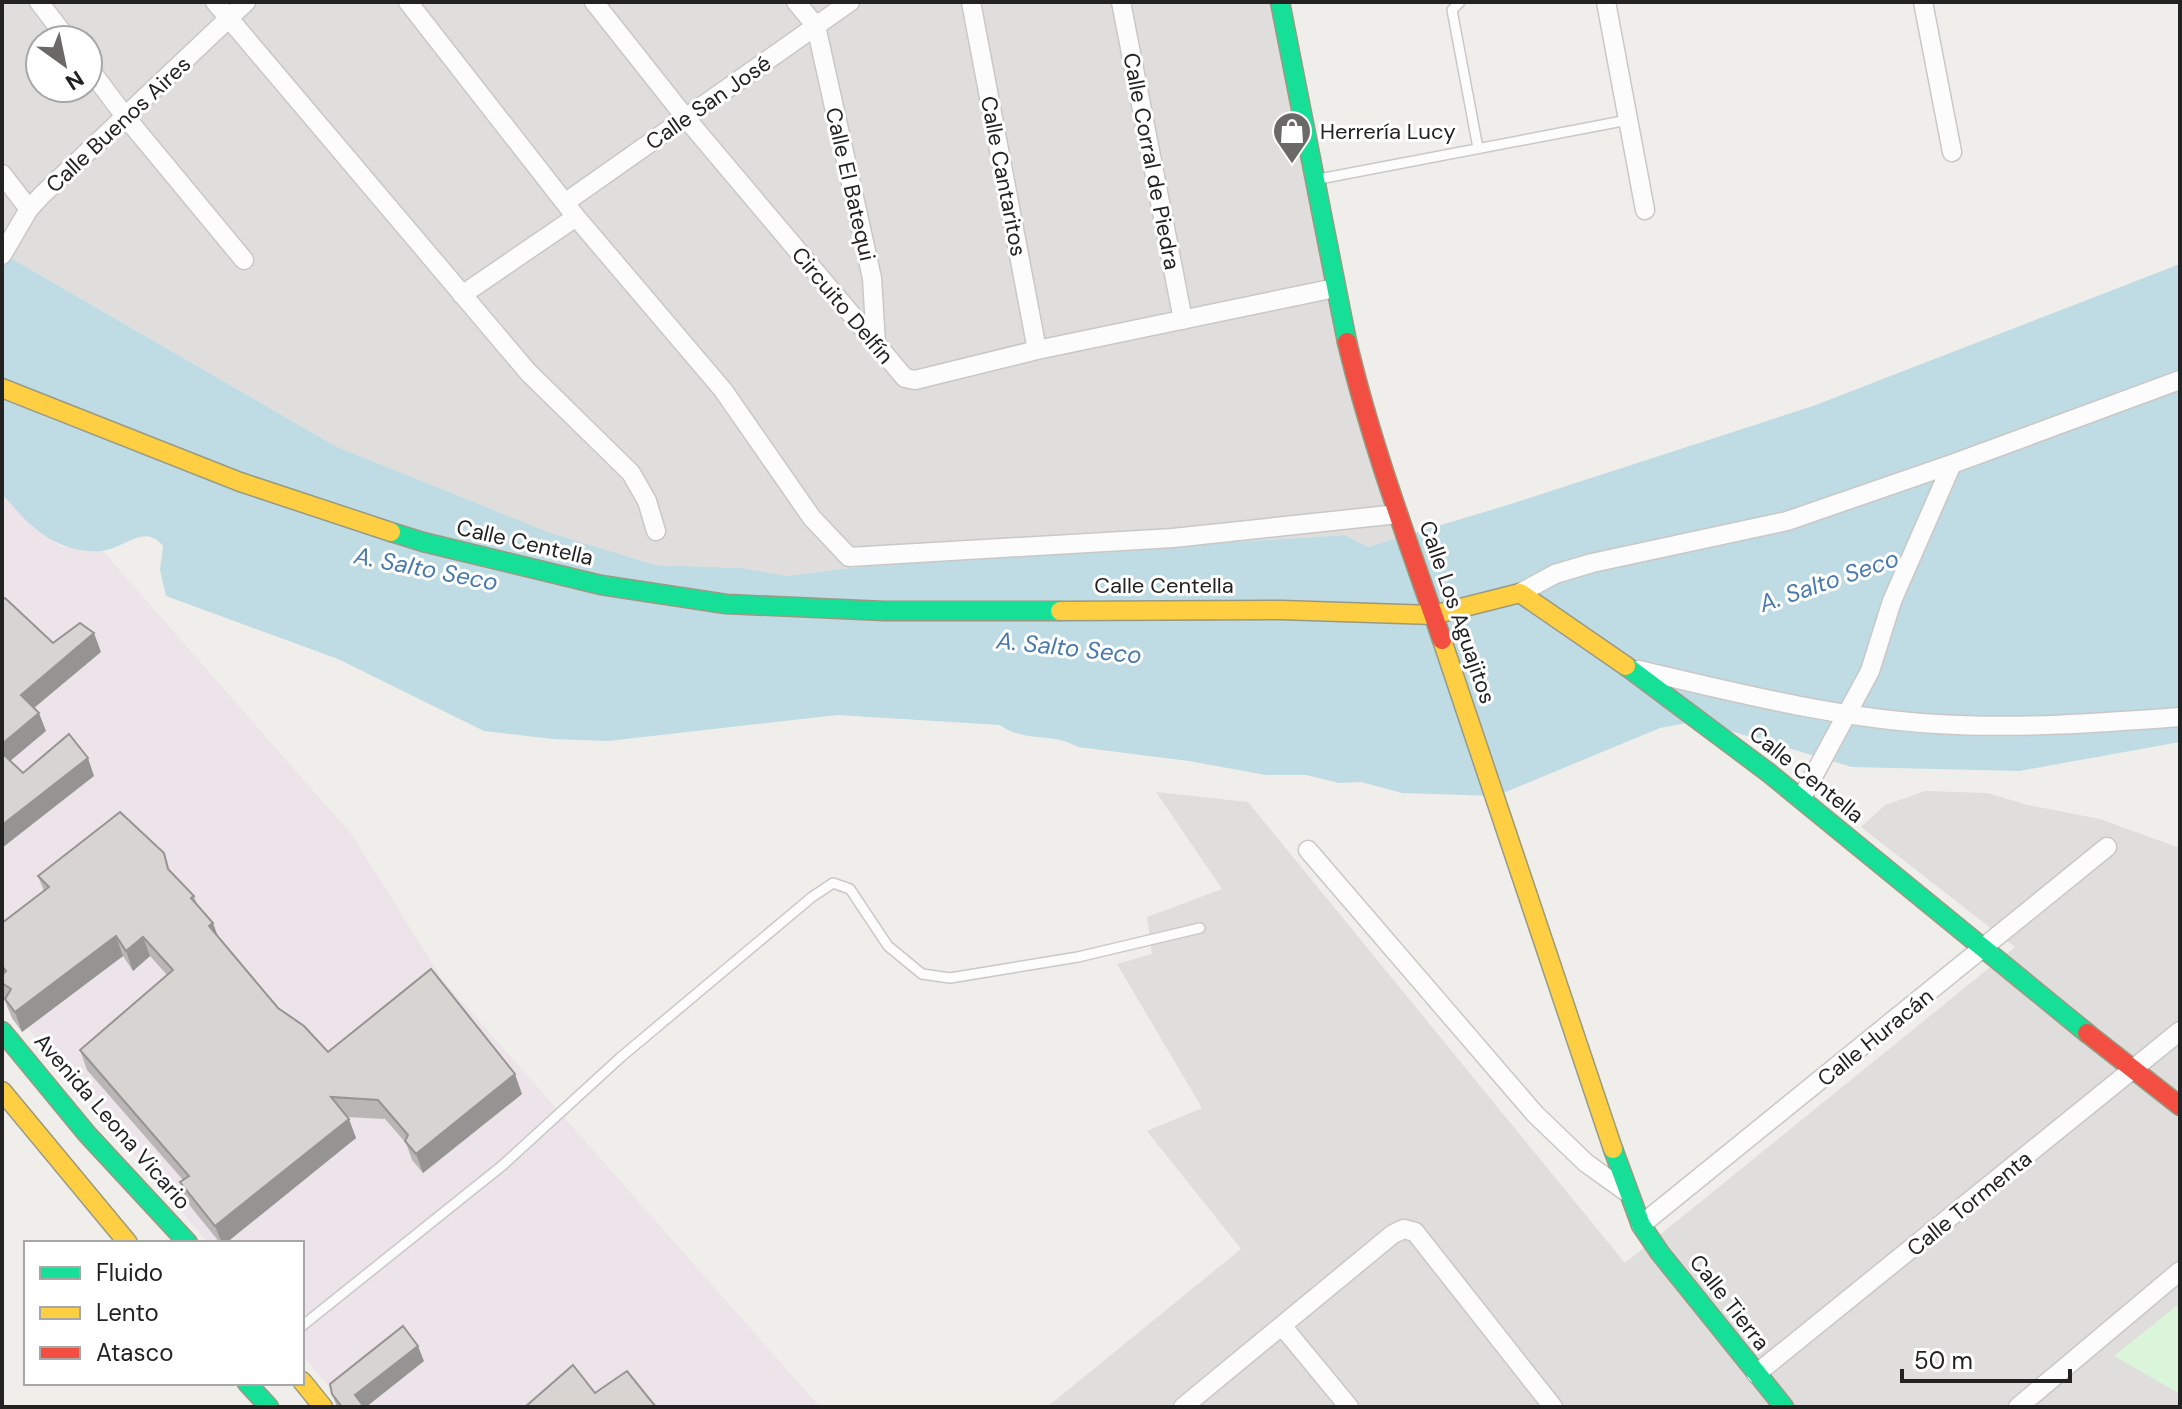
<svg xmlns="http://www.w3.org/2000/svg" width="2182" height="1409" viewBox="0 0 2182 1409" font-family="'DM Sans',sans-serif">
<rect width="100%" height="100%" fill="#f0eeeb"/>
<path fill="#dfdedc" fill-rule="evenodd" d="M 2,2 L 1280,2 L 1294,79 L 1406,536 L 1368,547 L 1345,535 L 881,564 L 787,576 L 742,568 L 655,565 L 550,534 L 335,446 L 2,253 ZM 40,40 L 88,40 L 88,88 L 40,88 Z
M 1925,791 L 1987,793 L 2028,805 L 2100,819 L 2180,848 L 2180,1407 L 1047,1407 L 1241,1249 L 1147,1131 L 1202,1108 L 1117,964 L 1152,954 L 1147,917 L 1222,889 L 1156,792 L 1248,802 L 1625,1263 L 2015,947 L 1861,827 L 1885,805 Z"/>
<path fill="#ede4e9" d="M 2,495 L 18,512 L 61,547 L 103,551 L 352,835 L 443,980 L 820,1407 L 346,1407 L 302,1355 L 302,1243 L 208,1243 L 2,997 Z"/>
<path fill="#daf5da" d="M 2180,1303 L 2180,1394 L 2114,1356 Z"/>
<path fill="#bfdbe3" d="M 2,253 L 335,446 L 550,533 L 655,565 L 742,568 L 787,576 L 881,564 L 1345,535 L 1368,547 L 1514,503 L 1813,406 L 2180,264 L 2180,742 L 2019,771 L 1852,767 L 1707,724 L 1686,723 L 1660,728 L 1496,796 L 1402,793 L 1361,782 L 1339,783 L 1306,775 L 1266,775 L 1189,761 L 1078,747 C 1052,732 1025,743 1000,725 L 838,715 L 608,741 L 553,739 L 484,731 L 338,659 L 166,596 L 160,570 L 163,546 C 144,522 123,550 101,551 C 67,553 41,537 19,513 C 13,507 9,501 2,495 Z"/>
<g fill="none" stroke-linecap="round" stroke-linejoin="round">
<defs>
<path id="lane" d="M 1460,2 L 1452,10 L 1478,148
M 1314,180 L 1628,120
M 302,1326 L 503,1165 L 621,1057 L 812,897 L 833,883 L 850,889 L 888,946 L 922,974 L 950,978 L 1078,957 L 1200,928"/>
<path id="street" d="M 39,2 L 68,40
M 215,2 L 528,372 L 631,473 L 647,501 L 656,531
M 408,2 L 576,217 L 723,390 L 812,518 L 849,557 L 1173,538 L 1398,514
M 594,2 L 685,117 L 905,378 L 915,380 L 1037,350 L 1335,288
M 796,2 L 816,26 L 872,278 L 876,344
M 971,2 L 1037,350
M 1121,2 L 1183,320
M 1606,2 L 1645,210
M 1923,2 L 1952,152
M 88,67 L 124,115 L 244,260
M 2,174 L 29,209
M 566,202 L 850,2
M 2,255 L 29,209 L 42,195 L 246,2
M 462,295 L 576,217
M 1520,593 L 1555,574 L 1592,563 L 1787,521 L 1952,464 L 2180,380
M 1639,670 C 1737,693 1836,718 1937,724 C 2017,729 2100,723 2180,717
M 1801,799 L 1870,671 L 1892,601 L 1952,464
M 1308,850 L 1535,1114 L 1586,1163 L 1628,1193
M 1641,1225 L 2107,847
M 1283,1327 L 1349,1407
M 1756,1374 L 2180,1031
M 1183,1407 L 1393,1234 L 1404,1229 L 1415,1232 L 1553,1407
M 2018,1407 L 2180,1271"/>
<path id="fast" d="M 1280,2 L 1347,342
M 391,532 L 423,542 L 601,585 L 726,604 L 884,611 L 1060,611
M 1626,666 L 1769,773 L 2087,1033
M 2,1031 L 87,1134 L 188,1243
M 1613,1149 L 1641,1225 L 1660,1253 L 1784,1407
M 247,1383 L 269,1407"/>
<path id="slow" d="M 2,388 L 240,482 L 391,532
M 1060,611 L 1281,610 L 1433,615 L 1520,593 L 1626,666
M 1442,640 L 1613,1149
M 2,1091 L 128,1243
M 302,1381 L 323,1407"/>
<path id="jam" d="M 1347,342 C 1371,443 1408,542 1442,640
M 2087,1033 L 2180,1106"/>
</defs>
<use href="#lane" stroke="#c9c8c7" stroke-width="12"/>
<use href="#street" stroke="#c9c8c7" stroke-width="21"/>
<use href="#fast" stroke="#999a82" stroke-width="21"/>
<use href="#slow" stroke="#999a82" stroke-width="21"/>
<use href="#jam" stroke="#999a82" stroke-width="21"/>
<use href="#lane" stroke="#fdfcfc" stroke-width="9"/>
<use href="#street" stroke="#fdfcfc" stroke-width="18"/>
<use href="#fast" stroke="#16e098" stroke-width="18"/>
<use href="#slow" stroke="#ffcf43" stroke-width="18"/>
<use href="#jam" stroke="#f24e42" stroke-width="18"/>
</g>
<path fill="#b9b6b5" d="M 164,853 L 170,871 L 194,896 L 197,904 L 219,938 L 278,1008 L 328,1052 L 522,1094 L 423,1173 L 412,1160 L 406,1143 L 385,1119 L 347,1117 L 356,1138 L 226,1243 L 220,1243 L 187,1202 L 180,1182 L 183,1180 L 87,1070 L 80,1050 L 167,975 L 150,956 L 133,971 L 123,956 L 22,1032 L 12,1018 L 2,994 L 2,923 L 44,891 L 38,876 Z
M 424,1361 L 366,1407 L 337,1407 L 332,1394 Z"/>
<path fill="#969493" d="M 94,633 L 101,652 L 28,713 L 21,695 Z
M 39,713 L 46,731 L 3,767 L 2,763 L 2,744 Z
M 88,758 L 94,776 L 2,848 L 2,825 Z
M 213,923 L 220,942 L 209,926 Z
M 116,936 L 123,956 L 22,1032 L 15,1012 Z
M 143,937 L 150,956 L 133,971 L 126,951 Z
M 515,1074 L 522,1094 L 423,1173 L 416,1154 Z
M 349,1119 L 356,1138 L 226,1243 L 222,1243 L 215,1226 Z
M 418,1346 L 424,1361 L 366,1407 L 360,1407 L 355,1395 Z"/>
<path fill="#d7d4d2" stroke="#969493" stroke-width="2" d="M 5,598 L 53,643 L 80,623 L 94,633 L 21,695 L 39,713 L 2,744 L 2,600 Z
M 69,734 L 88,758 L 2,825 L 2,753 L 23,773 Z
M 120,812 L 164,853 L 168,869 L 194,896 L 191,898 L 213,923 L 209,926 L 278,1008 L 304,1026 L 328,1052 L 431,969 L 515,1074 L 416,1154 L 405,1141 L 408,1135 L 378,1100 L 331,1097 L 349,1119 L 215,1226 L 180,1182 L 189,1176 L 80,1050 L 173,970 L 143,937 L 126,951 L 116,936 L 15,1012 L 5,999 L 11,989 L 2,983 L 2,975 L 6,971 L 2,966 L 2,923 L 49,887 L 38,876 Z
M 403,1326 L 418,1346 L 355,1395 L 364,1407 L 342,1407 L 332,1394 L 330,1384 Z
M 573,1365 L 595,1393 L 627,1371 L 656,1407 L 525,1407 Z"/>
<defs>
<symbol id="shop-pin" viewBox="-11 -11 22 30"><path d="M0 17L-7.5 6A9.5 9.5 0 1 1 7.5 6Z" fill="#6a6968" stroke="#fff"/><path d="M-5-2.5h2.3a2.7 3.5 0 0 1 5.4 0H5L5.5 6h-11ZM-1.5-2.5h3a1.5 2.3 0 0 0-3 0Z" fill="#fff"/></symbol>
</defs>
<g fill-rule="evenodd">
<use href="#shop-pin" x="1270" y="109" width="44" height="60"/>
</g>
<g text-anchor="middle" stroke-width="6" stroke-linejoin="round" paint-order="stroke">
<g font-size="22" fill="#222" stroke="#fff">
<text transform="translate(708 102) rotate(-35)" y="8">Calle San José</text>
<text transform="translate(118 124) rotate(-43)" y="8">Calle Buenos Aires</text>
<text transform="translate(1152 161) rotate(79)" y="8">Calle Corral de Piedra</text>
<text transform="translate(1004 176) rotate(79)" y="8">Calle Cantaritos</text>
<text transform="translate(851 184) rotate(77)" y="8">Calle El Batequi</text>
<text transform="translate(843 305) rotate(50)" y="8">Circuito Delfín</text>
<text transform="translate(525 542) rotate(13)" y="8">Calle Centella</text>
<text x="1164" y="593">Calle Centella</text>
<text transform="translate(1458 612) rotate(71)" y="8">Calle Los Aguajitos</text>
<text transform="translate(1807 774) rotate(39)" y="8">Calle Centella</text>
<text transform="translate(1875 1037) rotate(-39)" y="8">Calle Huracán</text>
<text transform="translate(113 1121) rotate(49)" y="8">Avenida Leona Vicario</text>
<text transform="translate(1969 1203) rotate(-39)" y="8">Calle Tormenta</text>
<text transform="translate(1730 1302) rotate(52)" y="8">Calle Tierra</text>
</g>
<g font-size="22" fill="#222" stroke="#fff" text-anchor="start">
<text x="1320" y="139">Herrería Lucy</text>
</g>
<g font-size="24" font-style="italic" fill="#4a7aab" stroke="#fff">
<text transform="translate(426 569) rotate(11)" y="8">A. Salto Seco</text>
<text transform="translate(1829 581) rotate(-19)" y="8">A. Salto Seco</text>
<text transform="translate(1069 648) rotate(6)" y="8">A. Salto Seco</text>
</g>
</g>
<rect width="2182" height="1409" fill="none" stroke="#222222" stroke-width="8"/>
<rect x="24" y="1241" width="280" height="144" fill="#ffffff" stroke="#a7a7a7" stroke-width="2"/>
<rect x="40" y="1267" width="40" height="12" fill="#16e098" stroke="#a7a7a7" stroke-width="2"/>
<text x="96" y="1281" font-size="24" fill="#222222">Fluido</text>
<rect x="40" y="1307" width="40" height="12" fill="#ffcf43" stroke="#a7a7a7" stroke-width="2"/>
<text x="96" y="1321" font-size="24" fill="#222222">Lento</text>
<rect x="40" y="1347" width="40" height="12" fill="#f24e42" stroke="#a7a7a7" stroke-width="2"/>
<text x="96" y="1361" font-size="24" fill="#222222">Atasco</text>
<g transform="translate(64 64) rotate(147)"><circle r="38" fill="#ffffff" stroke="#a7a7a7" stroke-width="2"/>
<path d="M0-6L14 30L0 20L-14 30Z" fill="#6a6968"/>
<text y="-12" font-size="22" font-weight="bold" text-anchor="middle" fill="#222222">N</text>
</g>
<path d="M1902 1369v12h168v-12" fill="none" stroke="#222222" stroke-width="4"/>
<text x="1914" y="1369" font-size="24" fill="#222222" stroke="#ffffff" stroke-width="6" paint-order="stroke">50 m</text>
</svg>
